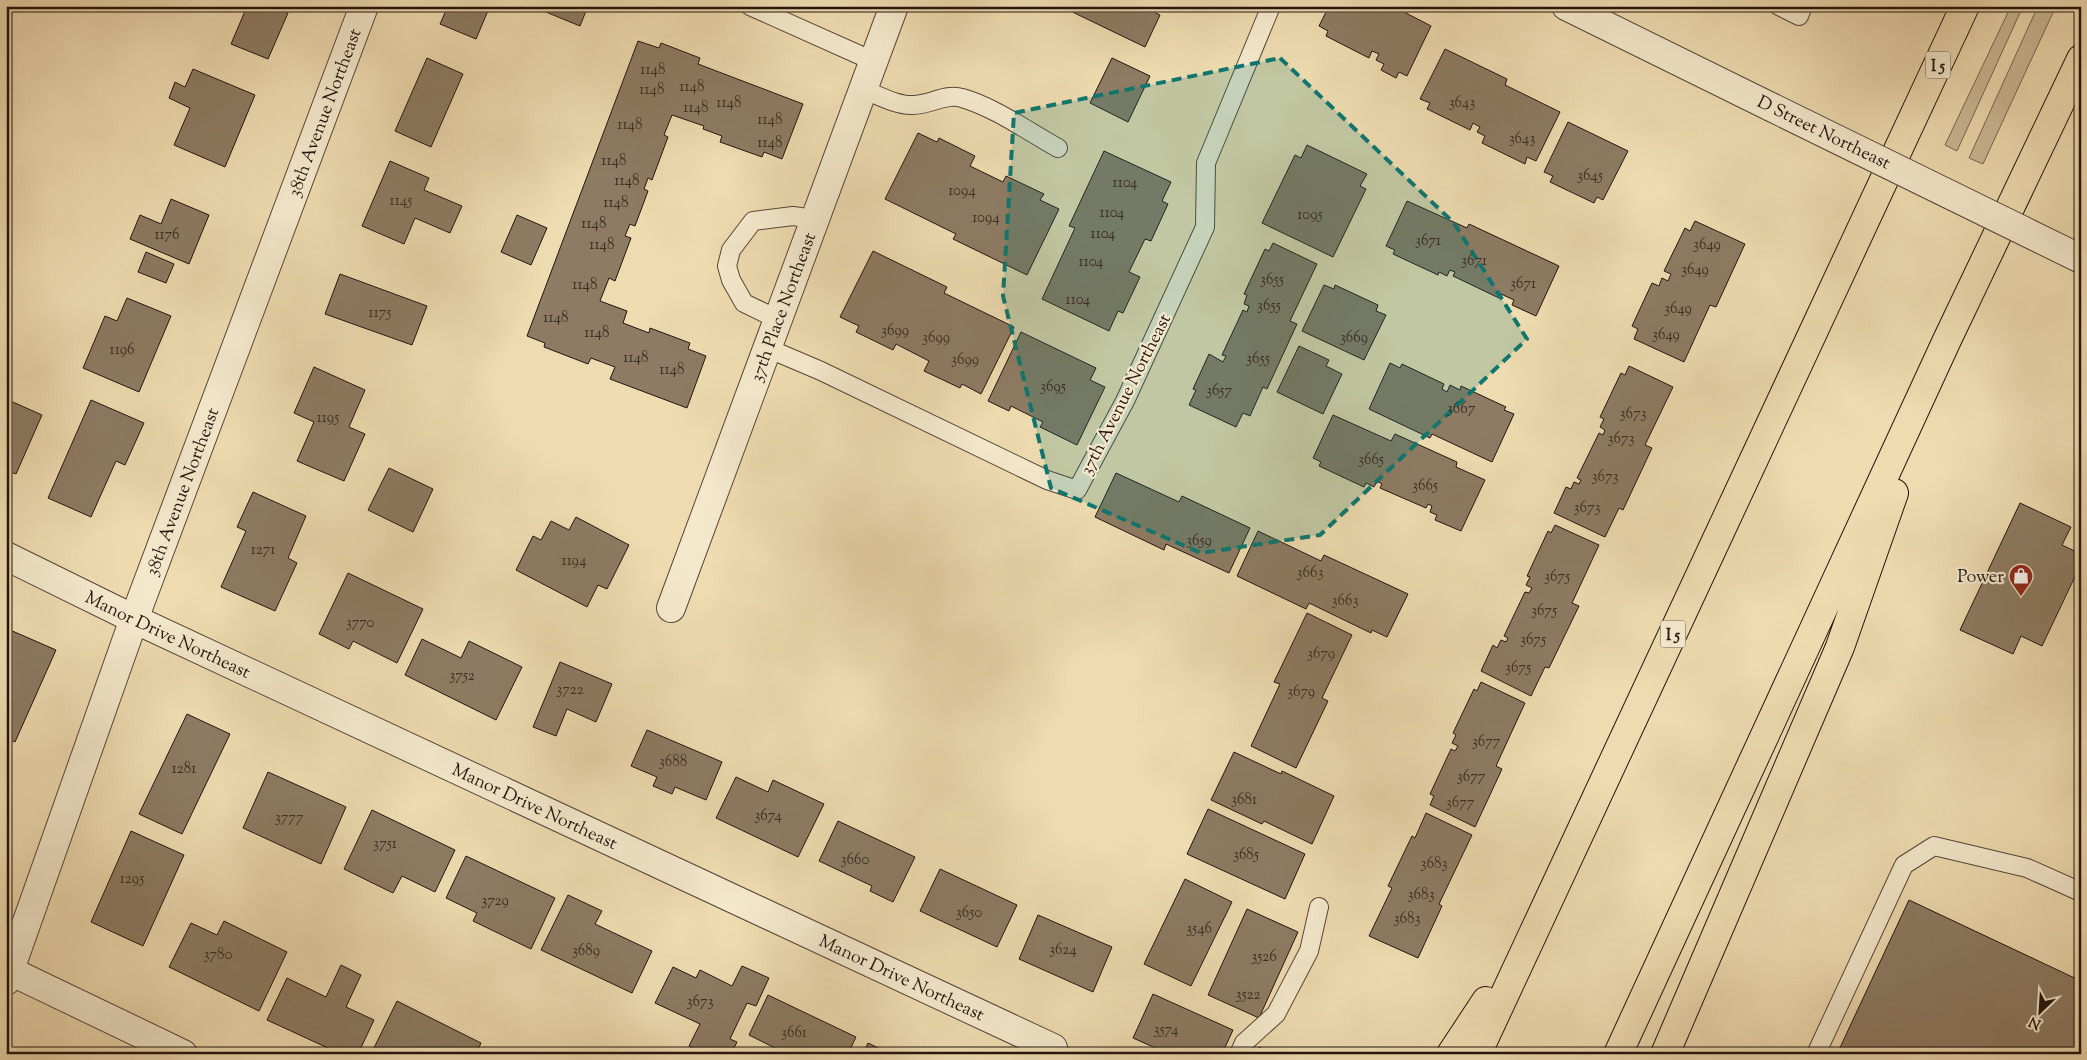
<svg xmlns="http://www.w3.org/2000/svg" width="2087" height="1060" viewBox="0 0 2087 1060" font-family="'Sorts Mill Goudy',serif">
<rect width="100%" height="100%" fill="#eedbb0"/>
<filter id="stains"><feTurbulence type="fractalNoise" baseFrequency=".004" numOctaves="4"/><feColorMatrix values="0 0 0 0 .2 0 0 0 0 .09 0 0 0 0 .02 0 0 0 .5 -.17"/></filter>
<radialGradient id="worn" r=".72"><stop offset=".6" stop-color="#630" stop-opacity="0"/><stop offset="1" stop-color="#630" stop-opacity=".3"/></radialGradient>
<path fill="#cbb995" stroke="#776652" d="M 2011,6 L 2023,6 L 1957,151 L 1945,145 Z
M 2038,6 L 2056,6 L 1983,164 L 1969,158 Z"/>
<path fill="#8d7b63" stroke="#23140f" d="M 238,6 L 273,6 L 288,13 L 268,59 L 231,44 L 245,11 L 237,8 Z
M 448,6 L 490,6 L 476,39 L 440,24 Z
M 542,6 L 588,6 L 580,26 L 541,10 Z
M 1060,6 L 1142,6 L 1160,15 L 1145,47 Z
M 1329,6 L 1404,6 L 1406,7 L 1404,12 L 1431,26 L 1407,76 L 1399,72 L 1396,78 L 1381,70 L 1384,64 L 1376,60 L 1379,54 L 1372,51 L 1369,58 L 1326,36 L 1328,31 L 1319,26 Z
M 638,41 L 659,48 L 661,43 L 700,58 L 698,64 L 803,104 L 782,159 L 764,152 L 762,157 L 720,142 L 722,136 L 703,129 L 704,126 L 672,115 L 664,135 L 668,137 L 652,180 L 648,178 L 644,189 L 648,191 L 635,226 L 630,224 L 625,236 L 631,238 L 615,281 L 609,278 L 600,301 L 627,311 L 623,323 L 649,333 L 650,328 L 690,343 L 688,349 L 706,356 L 687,408 L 610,379 L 615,367 L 591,358 L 588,364 L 544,347 L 545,343 L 527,336 Z
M 1445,49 L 1507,79 L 1505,85 L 1560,112 L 1536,161 L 1527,157 L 1525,164 L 1482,143 L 1485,136 L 1477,132 L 1480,127 L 1473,123 L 1470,130 L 1427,109 L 1430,103 L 1420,99 Z
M 427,58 L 463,74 L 431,147 L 395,131 Z
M 1112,58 L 1150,76 L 1128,122 L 1090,103 Z
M 193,69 L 255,95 L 225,167 L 174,145 L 190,108 L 169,98 L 175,82 L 185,87 Z
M 1568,122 L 1628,151 L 1603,200 L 1597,197 L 1594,203 L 1550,182 L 1553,176 L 1544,172 Z
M 918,133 L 937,142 L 939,138 L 975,156 L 970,166 L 1003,182 L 1006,176 L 1044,194 L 1040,200 L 1059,209 L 1027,275 L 953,239 L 956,234 L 885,199 Z
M 1307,145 L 1367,174 L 1360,186 L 1366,189 L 1333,257 L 1262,223 L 1295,155 L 1301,158 Z
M 1104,151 L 1171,182 L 1162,201 L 1168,204 L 1151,241 L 1145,239 L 1129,272 L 1140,277 L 1123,313 L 1118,311 L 1109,331 L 1042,299 L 1075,228 L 1069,226 Z
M 390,161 L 429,178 L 424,190 L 462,206 L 450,233 L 415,218 L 404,244 L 362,226 Z
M 171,199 L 209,215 L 189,264 L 130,239 L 140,215 L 161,224 Z
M 1407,201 L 1467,228 L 1469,224 L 1559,266 L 1536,316 L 1512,305 L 1514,300 L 1501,294 L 1499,298 L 1453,276 L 1455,272 L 1450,270 L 1447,276 L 1439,272 L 1438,275 L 1393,254 L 1395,250 L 1386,246 Z
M 517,215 L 547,228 L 531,265 L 501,252 Z
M 1695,221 L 1745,244 L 1716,307 L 1710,305 L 1684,362 L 1634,339 L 1638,329 L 1632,326 L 1652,283 L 1659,286 L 1662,278 L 1668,281 L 1671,274 L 1664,271 L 1685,228 L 1690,231 Z
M 1273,243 L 1317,264 L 1290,321 L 1297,324 L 1267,389 L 1263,387 L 1250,416 L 1243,413 L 1236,427 L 1189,405 L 1196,390 L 1193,389 L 1209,354 L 1223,362 L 1226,356 L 1222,355 L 1243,310 L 1247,312 L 1249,306 L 1244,304 L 1247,295 L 1244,294 L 1265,249 L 1269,251 Z
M 873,251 L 947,287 L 944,293 L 1014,327 L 981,394 L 962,384 L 960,388 L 924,371 L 929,361 L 896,344 L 893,350 L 856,332 L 859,326 L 840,317 Z
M 146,252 L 174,264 L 166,283 L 138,272 Z
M 340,274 L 427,306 L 412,345 L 325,314 Z
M 1324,285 L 1334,289 L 1335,285 L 1378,305 L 1376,311 L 1386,315 L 1364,360 L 1302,331 Z
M 127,298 L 171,316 L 139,392 L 83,368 L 105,316 L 117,321 Z
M 1021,332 L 1096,368 L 1090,380 L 1105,387 L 1077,445 L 1040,427 L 1043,422 L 1011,406 L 1009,411 L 988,401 Z
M 1299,346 L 1329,360 L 1326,366 L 1342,374 L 1323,414 L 1277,392 Z
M 1390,363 L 1400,368 L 1402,364 L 1444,384 L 1442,389 L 1447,392 L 1450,385 L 1460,390 L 1461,386 L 1506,407 L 1504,410 L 1514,414 L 1492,462 L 1432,434 L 1430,438 L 1369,409 Z
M 1629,366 L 1673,387 L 1645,445 L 1652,448 L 1623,510 L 1619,508 L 1605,537 L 1554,513 L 1566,487 L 1571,489 L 1574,482 L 1579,484 L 1581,480 L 1577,478 L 1599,433 L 1603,435 L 1605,430 L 1600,427 L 1604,419 L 1600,417 L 1621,373 L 1625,375 Z
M 314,367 L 365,390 L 349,427 L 365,434 L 344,481 L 297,461 L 314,422 L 294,413 Z
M 6,399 L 42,415 L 16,474 L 6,470 Z
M 91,400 L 144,423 L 125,465 L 116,461 L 91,517 L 48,498 Z
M 1333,415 L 1391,441 L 1395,434 L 1457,462 L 1456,467 L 1485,480 L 1461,531 L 1435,520 L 1437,515 L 1430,512 L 1432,506 L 1428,504 L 1426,508 L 1380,488 L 1382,484 L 1377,481 L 1374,487 L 1366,483 L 1364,487 L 1319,466 L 1321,462 L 1313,458 Z
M 389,468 L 433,489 L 413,532 L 368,510 Z
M 1116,473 L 1179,502 L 1182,496 L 1250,528 L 1229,573 L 1166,544 L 1164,550 L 1095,517 Z
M 253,492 L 306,516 L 288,558 L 297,563 L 275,611 L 221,587 L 246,531 L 237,527 Z
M 2020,503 L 2071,527 L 2062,545 L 2081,554 L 2081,564 L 2042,646 L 2021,636 L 2013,654 L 1960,630 Z
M 576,517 L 629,545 L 607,589 L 598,585 L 587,607 L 516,570 L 533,536 L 541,540 L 551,521 L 569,530 Z
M 1555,525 L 1599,545 L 1572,603 L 1579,606 L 1549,668 L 1545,667 L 1531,696 L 1481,671 L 1493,645 L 1497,648 L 1501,640 L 1506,642 L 1508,638 L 1504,636 L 1525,592 L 1529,593 L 1532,588 L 1526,585 L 1530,577 L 1527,576 L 1548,531 L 1551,533 Z
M 1258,531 L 1321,561 L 1324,555 L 1408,594 L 1387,637 L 1372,630 L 1371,633 L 1309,603 L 1306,609 L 1237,576 Z
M 348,573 L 423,609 L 397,663 L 353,641 L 349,649 L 319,634 Z
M 1307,613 L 1352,635 L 1322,698 L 1328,701 L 1296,768 L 1251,746 L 1280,684 L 1274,682 Z
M 10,630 L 56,650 L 15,742 L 6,738 L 6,639 Z
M 422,639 L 461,658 L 469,641 L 522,667 L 496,720 L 405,675 Z
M 560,662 L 612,684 L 596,722 L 567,709 L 556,736 L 533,727 Z
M 1481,682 L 1525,703 L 1496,766 L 1502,769 L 1475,827 L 1430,805 L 1434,796 L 1430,794 L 1451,749 L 1455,751 L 1458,746 L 1452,743 L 1456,735 L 1453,733 L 1474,689 L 1477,691 Z
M 187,714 L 230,734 L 182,834 L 139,814 Z
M 647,730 L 722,762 L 706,800 L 675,787 L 672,794 L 653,786 L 657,777 L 631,766 Z
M 1234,752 L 1281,774 L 1282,771 L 1334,796 L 1312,844 L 1264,821 L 1262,824 L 1211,800 Z
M 268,772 L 346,807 L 321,864 L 243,828 Z
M 736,777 L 768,792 L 773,780 L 824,804 L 798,857 L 716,818 Z
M 1208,809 L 1305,854 L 1285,899 L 1187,854 Z
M 372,810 L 455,850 L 435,892 L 402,876 L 393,893 L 344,869 Z
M 1426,813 L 1472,835 L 1439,904 L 1442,906 L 1418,958 L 1369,936 L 1392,888 L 1388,886 L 1412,836 L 1415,838 Z
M 838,821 L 915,857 L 893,902 L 870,891 L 872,886 L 819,861 Z
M 131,831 L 184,855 L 143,946 L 91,922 Z
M 466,856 L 555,898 L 531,949 L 473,921 L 477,913 L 446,898 Z
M 940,869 L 1017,905 L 997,947 L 920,911 Z
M 1185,879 L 1232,902 L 1191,986 L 1144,964 Z
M 568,895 L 602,911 L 595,924 L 652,951 L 632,993 L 541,950 Z
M 1909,900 L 2081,981 L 2079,1054 L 1837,1054 Z
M 1247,909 L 1298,932 L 1259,1018 L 1208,995 Z
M 1038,915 L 1112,947 L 1093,992 L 1019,959 Z
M 224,921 L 287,952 L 259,1011 L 169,967 L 191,923 L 217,935 Z
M 341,965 L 361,975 L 346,1007 L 374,1020 L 358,1054 L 341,1054 L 267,1020 L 287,978 L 326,997 Z
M 742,966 L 769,978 L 756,1006 L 747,1003 L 730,1039 L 737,1042 L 731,1054 L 704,1054 L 689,1046 L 700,1024 L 655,1003 L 673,967 L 696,978 L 700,970 L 732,986 Z
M 1153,994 L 1233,1030 L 1222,1054 L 1169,1054 L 1133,1038 Z
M 768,995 L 856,1037 L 848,1054 L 787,1054 L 749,1035 Z
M 397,1001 L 481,1043 L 476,1054 L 371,1054 Z
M 868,1043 L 891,1054 L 863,1054 Z
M 1259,1047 L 1274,1054 L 1257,1054 Z"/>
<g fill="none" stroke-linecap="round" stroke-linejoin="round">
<defs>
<path id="service" d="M 750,6 L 873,61
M 1779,6 L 1799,16 L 1803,6
M 862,89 C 878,95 897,106 913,105 C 930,105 946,93 962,98 C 994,107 1029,132 1058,148
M 777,319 L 744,303 L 731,280 L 727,266 L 731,250 L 753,221 L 793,216 L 814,219
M 767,348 L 821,371 L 1047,480 L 1077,490 L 1125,401 L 1205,227 L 1206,163 L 1271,6
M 1239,1054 L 1244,1043 L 1276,1014 L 1309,951 L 1319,907
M 1816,1054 L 1904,865 L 1934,846 L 2027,868 L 2081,892"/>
<g id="minor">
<path id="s1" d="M 6,556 L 134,619 L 1053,1048"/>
<path id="s2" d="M 671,608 L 894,6"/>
<path d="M 6,969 L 183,1054"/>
<path id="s3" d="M 6,981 L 134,619 L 364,6"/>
</g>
<path id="tertiary" d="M 1566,6 L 1771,107"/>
<path id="motorway" d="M 1451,1054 L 1486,1001
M 1477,1054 L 1965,6
M 1618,1054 L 1947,340 L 2081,59
M 1665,1054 L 1840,647 L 1894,493"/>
</defs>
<use href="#service" stroke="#564637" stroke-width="20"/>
<use href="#minor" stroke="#564637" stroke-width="30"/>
<use href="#tertiary" stroke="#564637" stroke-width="30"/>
<use href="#motorway" stroke="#23140f" stroke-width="30"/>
<use href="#service" stroke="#f4e8cc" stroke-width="18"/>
<use href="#minor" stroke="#f4e8cc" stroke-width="28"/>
<use href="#tertiary" stroke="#f4e8cc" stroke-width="28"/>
<use href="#motorway" stroke="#eedbb0" stroke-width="28"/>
<defs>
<path id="tertiary-bridge" d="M 1771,107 L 2081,259"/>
</defs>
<use href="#tertiary-bridge" stroke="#564637" stroke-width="30" stroke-linecap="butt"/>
<use href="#tertiary-bridge" stroke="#f4e8cc" stroke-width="28"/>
</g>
<path fill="#0f766e" fill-opacity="0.2" stroke="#0f766e" stroke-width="4" stroke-dasharray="10 6" stroke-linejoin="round" d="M 1280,58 L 1454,223 L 1527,339 L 1320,535 L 1201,553 L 1051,488 L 1003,296 L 1014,113 Z"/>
<defs>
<symbol id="shop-pin" viewBox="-11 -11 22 30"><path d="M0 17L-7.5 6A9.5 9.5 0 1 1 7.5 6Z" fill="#8f2418" stroke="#f4e8cc"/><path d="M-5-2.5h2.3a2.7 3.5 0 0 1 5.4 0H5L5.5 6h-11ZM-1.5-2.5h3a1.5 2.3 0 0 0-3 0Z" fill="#fff"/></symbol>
</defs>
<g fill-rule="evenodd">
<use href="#shop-pin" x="2007" y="562" width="28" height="38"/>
</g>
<g text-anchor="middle" stroke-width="4.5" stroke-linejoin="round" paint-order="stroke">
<g font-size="15" fill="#3e2e24">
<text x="653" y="74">1148</text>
<text x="692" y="91">1148</text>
<text x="652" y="94">1148</text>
<text x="729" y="107">1148</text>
<text x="1462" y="107">3643</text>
<text x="696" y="112">1148</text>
<text x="770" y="124">1148</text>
<text x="630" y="129">1148</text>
<text x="1522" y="143">3643</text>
<text x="770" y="147">1148</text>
<text x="614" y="165">1148</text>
<text x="1590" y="180">3645</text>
<text x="627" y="185">1148</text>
<text x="1125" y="187">1104</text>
<text x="962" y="195">1094</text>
<text x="401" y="205">1145</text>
<text x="616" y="207">1148</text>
<text x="1112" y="217">1104</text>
<text x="1310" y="219">1095</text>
<text x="986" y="222">1094</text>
<text x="594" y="228">1148</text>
<text x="1103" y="238">1104</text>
<text x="167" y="239">1176</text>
<text x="1428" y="245">3671</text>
<text x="602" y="249">1148</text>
<text x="1707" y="249">3649</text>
<text x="1474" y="265">3671</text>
<text x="1091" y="266">1104</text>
<text x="1695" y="274">3649</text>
<text x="1272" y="284">3655</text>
<text x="1523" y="288">3671</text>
<text x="585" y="289">1148</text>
<text x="1078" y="304">1104</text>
<text x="1269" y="310">3655</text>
<text x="1678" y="313">3649</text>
<text x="380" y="317">1175</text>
<text x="556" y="322">1148</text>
<text x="895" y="335">3699</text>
<text x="597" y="337">1148</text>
<text x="1666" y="339">3649</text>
<text x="936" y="342">3699</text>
<text x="1354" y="342">3669</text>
<text x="122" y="354">1196</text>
<text x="636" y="362">1148</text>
<text x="1258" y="363">3655</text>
<text x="965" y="364">3699</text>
<text x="672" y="374">1148</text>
<text x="1053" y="391">3695</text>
<text x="1219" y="395">3657</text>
<text x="1461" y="413">3667</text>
<text x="1633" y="418">3673</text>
<text x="328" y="422">1195</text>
<text x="1621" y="443">3673</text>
<text x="1371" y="464">3665</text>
<text x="1605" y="481">3673</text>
<text x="1425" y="490">3665</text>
<text x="1587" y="512">3673</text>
<text x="1199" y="545">3659</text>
<text x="263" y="554">1271</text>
<text x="574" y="565">1194</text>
<text x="1310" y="577">3663</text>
<text x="1557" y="581">3675</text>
<text x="1345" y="605">3663</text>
<text x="1544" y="615">3675</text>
<text x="360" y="627">3770</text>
<text x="1533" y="644">3675</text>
<text x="1321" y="658">3679</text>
<text x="1518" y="672">3675</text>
<text x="462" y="680">3752</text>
<text x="570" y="694">3722</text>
<text x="1301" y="696">3679</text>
<text x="1486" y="746">3677</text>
<text x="673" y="766">3688</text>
<text x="184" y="773">1281</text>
<text x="1471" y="781">3677</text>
<text x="1244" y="804">3681</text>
<text x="1460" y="807">3677</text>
<text x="768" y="820">3674</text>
<text x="289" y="822">3777</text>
<text x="385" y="848">3751</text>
<text x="1246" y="859">3685</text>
<text x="855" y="864">3660</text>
<text x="1434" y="868">3683</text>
<text x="132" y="883">1295</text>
<text x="1421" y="899">3683</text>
<text x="495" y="905">3729</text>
<text x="969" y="917">3650</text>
<text x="1407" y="923">3683</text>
<text x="1199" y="933">3546</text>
<text x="1063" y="954">3624</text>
<text x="586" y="955">3689</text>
<text x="218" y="959">3780</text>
<text x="1264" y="961">3526</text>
<text x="1248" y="999">3522</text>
<text x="700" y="1006">3673</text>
<text x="1166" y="1034">3574</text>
<text x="794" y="1037">3661</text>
</g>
<g fill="#f4e8cc" stroke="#625448" stroke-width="1">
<rect x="1925.5" y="51.5" width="25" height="27" rx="4"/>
<rect x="1660.5" y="620.5" width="25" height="27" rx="4"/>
</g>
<g font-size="16" font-weight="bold" fill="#23140f">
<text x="1938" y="71">I 5</text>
<text x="1673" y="640">I 5</text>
</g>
<g font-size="18" fill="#23140f" stroke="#f4e8cc">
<text dy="6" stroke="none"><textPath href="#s3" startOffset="925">38th Avenue Northeast</textPath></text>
<text transform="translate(1824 132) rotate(26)" y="6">D Street Northeast</text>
<text dy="6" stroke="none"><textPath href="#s2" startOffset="321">37th Place Northeast</textPath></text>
<text transform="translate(1125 394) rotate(-63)" y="6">37th Avenue Northeast</text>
<text dy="6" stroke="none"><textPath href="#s3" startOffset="520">38th Avenue Northeast</textPath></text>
<text dy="6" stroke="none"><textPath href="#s1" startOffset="180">Manor Drive Northeast</textPath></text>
<text dy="6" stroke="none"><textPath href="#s1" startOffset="585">Manor Drive Northeast</textPath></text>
<text dy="6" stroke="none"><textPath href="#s1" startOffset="990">Manor Drive Northeast</textPath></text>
</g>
<g font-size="18" fill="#23140f" stroke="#f4e8cc" text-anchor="end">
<text x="2004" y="582">Power</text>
</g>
</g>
<rect width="2087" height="1060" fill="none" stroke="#eedbb0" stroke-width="25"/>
<rect x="8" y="8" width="2072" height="1045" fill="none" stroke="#23140f" stroke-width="2.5"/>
<rect x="12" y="12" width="2062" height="1035" fill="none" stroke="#23140f"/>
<g transform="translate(2040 1012) rotate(205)" stroke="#f4e8cc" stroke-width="4" paint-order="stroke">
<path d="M0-4L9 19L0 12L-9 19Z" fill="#23140f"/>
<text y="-8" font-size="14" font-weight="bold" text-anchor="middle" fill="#23140f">N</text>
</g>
<rect width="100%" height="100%" filter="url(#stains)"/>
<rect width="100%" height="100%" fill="url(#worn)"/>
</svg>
